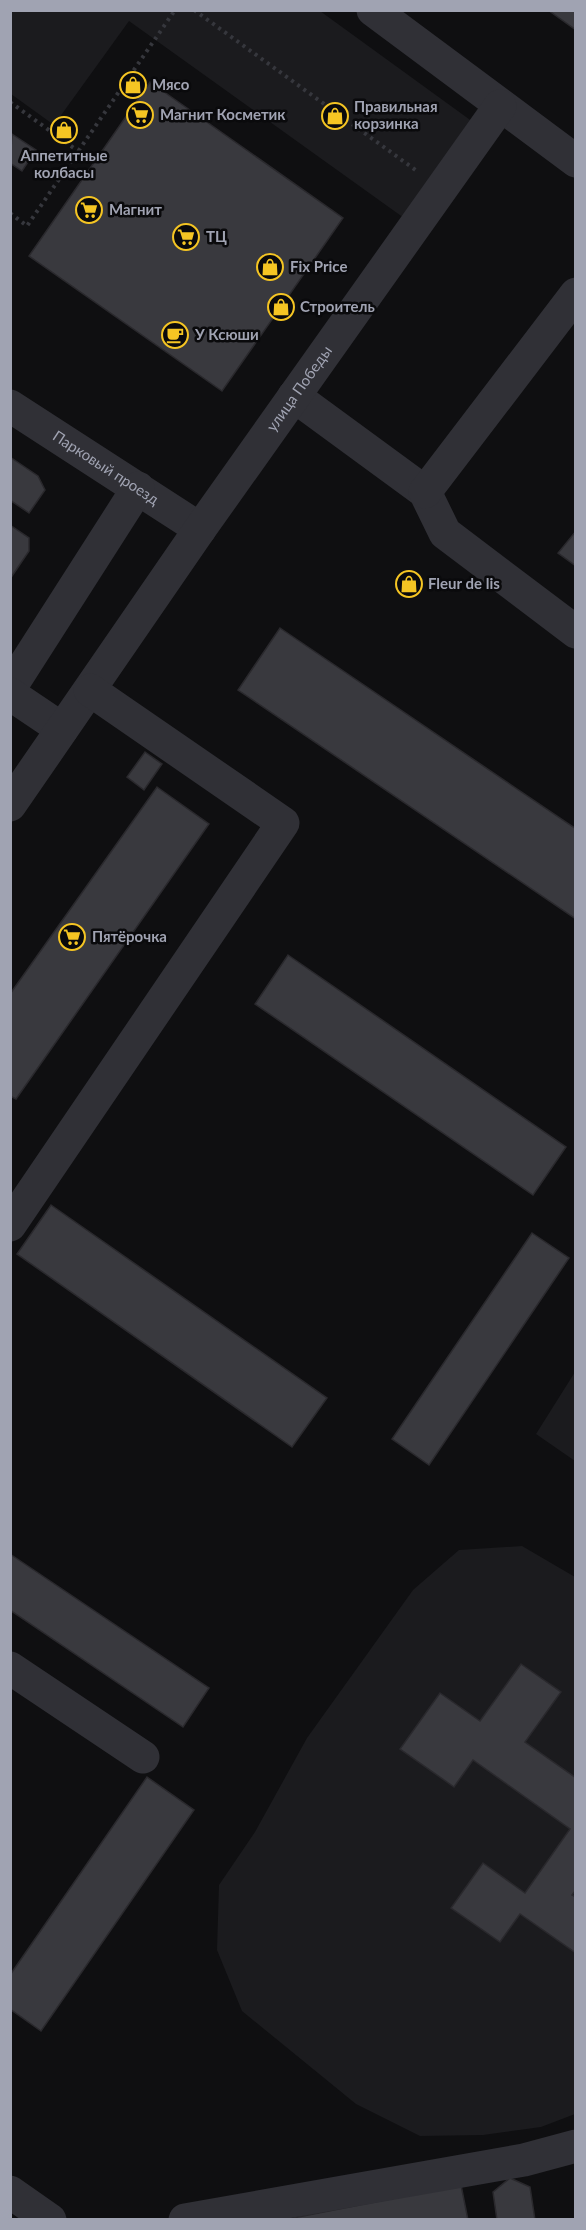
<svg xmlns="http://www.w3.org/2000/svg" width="586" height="2230" viewBox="0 0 586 2230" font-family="Lato,sans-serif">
<rect width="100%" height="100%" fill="#0f0f11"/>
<path fill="#1b1b1e" d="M 11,11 L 320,11 L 473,122 L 404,218 L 129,21 L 54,125 L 11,94 Z
M 575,1372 L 575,1461 L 536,1434 Z
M 522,1546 L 575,1577 L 575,2114 L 541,2127 L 483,2135 L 420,2136 L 356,2104 L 242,2011 L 217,1950 L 219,1885 L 255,1832 L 307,1738 L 413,1590 L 459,1550 Z"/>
<path fill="#39393e" stroke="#2a292d" stroke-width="1.5" d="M 548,10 L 576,10 L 576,30 Z
M 150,82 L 343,218 L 222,391 L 29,256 Z
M 12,134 L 36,150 L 22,171 L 10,163 Z
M 10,457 L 38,476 L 45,490 L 29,513 L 10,500 Z
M 10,525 L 29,538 L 29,551 L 10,579 Z
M 576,531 L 576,566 L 558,553 Z
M 280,628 L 576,829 L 576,919 L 238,690 Z
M 145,752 L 162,764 L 144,790 L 127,777 Z
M 157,787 L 209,824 L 16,1099 L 10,1096 L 10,994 Z
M 288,955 L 566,1147 L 533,1195 L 255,1004 Z
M 51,1205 L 327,1398 L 292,1447 L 17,1254 Z
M 532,1233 L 569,1258 L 429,1465 L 392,1439 Z
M 10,1554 L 209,1688 L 183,1727 L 10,1610 Z
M 521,1664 L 561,1692 L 525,1742 L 576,1778 L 576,1890 L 572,1895 L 576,1897 L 576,1953 L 520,1914 L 500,1942 L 451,1908 L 483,1863 L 525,1893 L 570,1829 L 473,1760 L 454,1787 L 400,1749 L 440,1693 L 480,1721 Z
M 147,1777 L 194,1810 L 41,2031 L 10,2009 L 10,1975 Z
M 510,2178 L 530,2187 L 535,2220 L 497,2220 L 493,2192 Z
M 461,2185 L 468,2220 L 283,2220 Z"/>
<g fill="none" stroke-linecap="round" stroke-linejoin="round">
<path stroke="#36373d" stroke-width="4" stroke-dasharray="3 4.5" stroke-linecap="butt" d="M 194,10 L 417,171
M 10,102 L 78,151
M 10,213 L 27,226 L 175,10"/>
<g stroke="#303036" stroke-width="33">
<path d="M 373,10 L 576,161"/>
<path d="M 294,396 L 425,492 L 445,533 L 576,632"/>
<path id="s1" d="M 10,406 L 200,529"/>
<path d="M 425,492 L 576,294"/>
<path d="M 10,688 L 138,488"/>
<path d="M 10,694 L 62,729"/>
<path id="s2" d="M 10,805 L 200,529 L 500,106"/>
<path d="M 10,1225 L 283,823 L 90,690"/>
<path d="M 10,1668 L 143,1757"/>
<path d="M 10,2192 L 50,2220"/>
<path d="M 185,2220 L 524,2160 L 576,2146"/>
</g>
</g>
<defs>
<symbol id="shop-ring" viewBox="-11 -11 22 22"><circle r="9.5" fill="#0a0a0c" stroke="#f5c523" stroke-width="1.5"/><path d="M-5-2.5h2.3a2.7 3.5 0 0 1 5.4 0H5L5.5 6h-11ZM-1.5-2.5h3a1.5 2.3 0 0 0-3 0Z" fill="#f5c523"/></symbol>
<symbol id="supermarket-ring" viewBox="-11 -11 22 22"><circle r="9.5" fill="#0a0a0c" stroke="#f5c523" stroke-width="1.5"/><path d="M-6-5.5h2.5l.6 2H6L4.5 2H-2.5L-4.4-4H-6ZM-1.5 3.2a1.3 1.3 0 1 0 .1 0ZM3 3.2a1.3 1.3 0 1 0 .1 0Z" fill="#f5c523"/></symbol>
<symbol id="cafe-ring" viewBox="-11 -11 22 22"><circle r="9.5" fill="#0a0a0c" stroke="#f5c523" stroke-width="1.5"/><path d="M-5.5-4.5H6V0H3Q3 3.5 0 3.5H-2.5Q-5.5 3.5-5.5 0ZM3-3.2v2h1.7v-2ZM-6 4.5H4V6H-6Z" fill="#f5c523"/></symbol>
</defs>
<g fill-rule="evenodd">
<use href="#shop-ring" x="118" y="70" width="30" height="30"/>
<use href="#supermarket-ring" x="125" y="100" width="30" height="30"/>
<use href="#shop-ring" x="320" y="101" width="30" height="30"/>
<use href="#shop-ring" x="49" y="115" width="30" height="30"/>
<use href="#supermarket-ring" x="74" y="195" width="30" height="30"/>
<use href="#supermarket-ring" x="171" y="222" width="30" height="30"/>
<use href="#shop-ring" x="255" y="252" width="30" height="30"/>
<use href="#shop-ring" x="266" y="292" width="30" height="30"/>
<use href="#cafe-ring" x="160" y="320" width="30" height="30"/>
<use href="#shop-ring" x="394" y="569" width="30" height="30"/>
<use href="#supermarket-ring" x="57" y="922" width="30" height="30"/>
</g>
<g text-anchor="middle" stroke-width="5" stroke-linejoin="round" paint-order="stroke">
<g font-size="15" font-weight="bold" fill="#a0a3b2" stroke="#0a0a0c" text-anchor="start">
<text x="152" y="90">Мясо</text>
<text x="354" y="112">Правильная<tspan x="354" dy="17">корзинка</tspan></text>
<text x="160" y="120">Магнит Косметик</text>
<text x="64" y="161" text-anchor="middle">Аппетитные<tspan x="64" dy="17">колбасы</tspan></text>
<text x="109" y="215">Магнит</text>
<text x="206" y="242">ТЦ</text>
<text x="290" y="272">Fix Price</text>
<text x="300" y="312">Строитель</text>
<text x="195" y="340">У Ксюши</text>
<text x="428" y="589">Fleur de lis</text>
<text x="92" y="942">Пятёрочка</text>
</g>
<g font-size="15" fill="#a0a3b2" stroke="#0a0a0c">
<text dy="5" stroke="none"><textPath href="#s2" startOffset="507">улица Победы</textPath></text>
<text dy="5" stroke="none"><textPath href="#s1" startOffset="114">Парковый проезд</textPath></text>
</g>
</g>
<rect width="586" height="2230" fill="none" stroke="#a0a3b2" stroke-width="24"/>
</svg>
